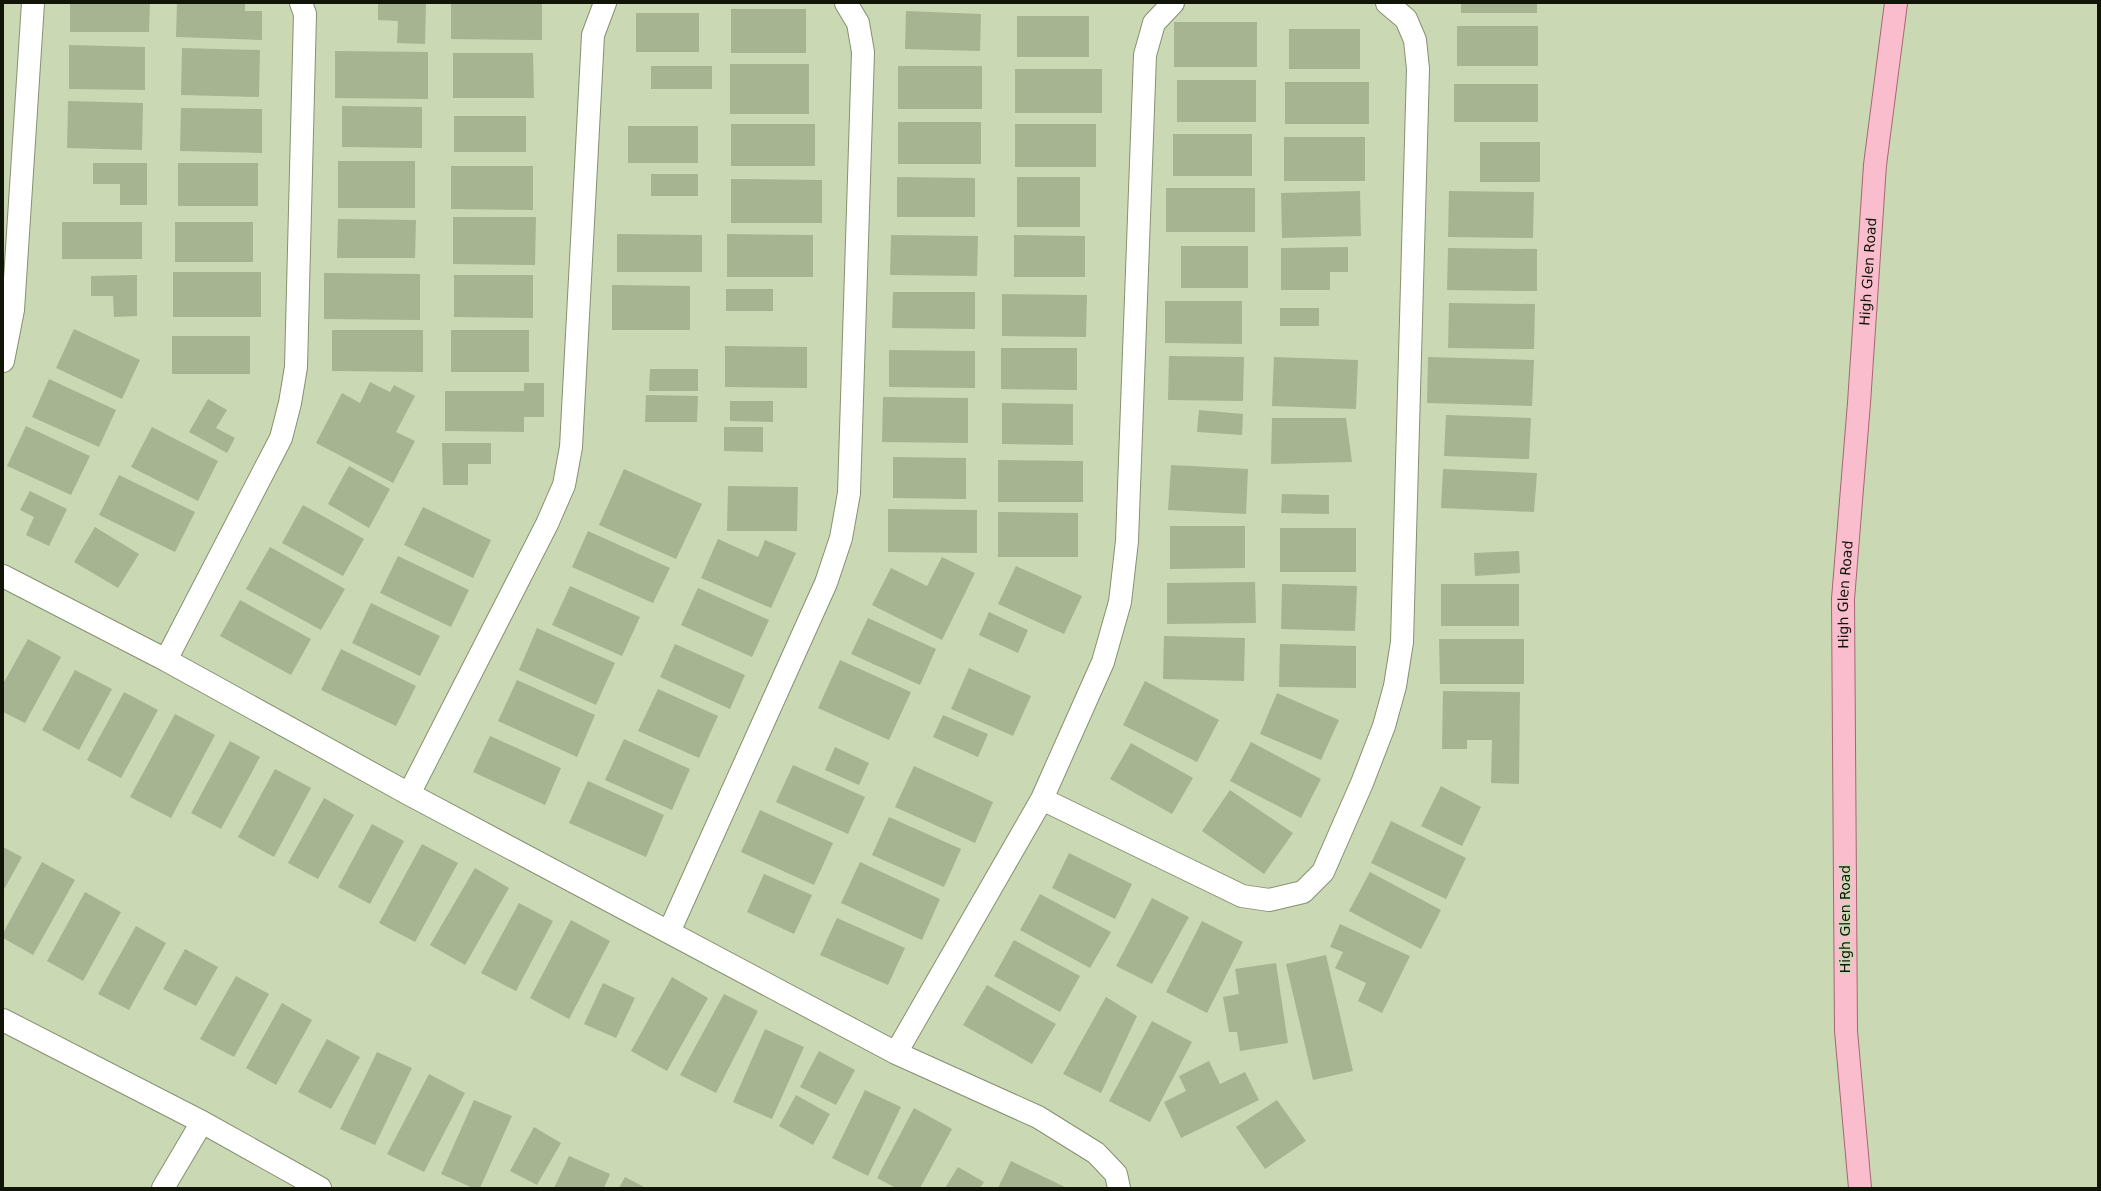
<svg xmlns="http://www.w3.org/2000/svg" width="2101" height="1191" viewBox="0 0 2101 1191" font-family="'DejaVu Sans',sans-serif">
<rect width="100%" height="100%" fill="#cbd8b4"/>
<path fill="#a7b491" d="M 70,3 L 150,3 L 149,32 L 70,32 Z
M 177,3 L 245,3 L 245,11 L 262,11 L 262,40 L 176,37 Z
M 378,3 L 426,3 L 425,44 L 397,43 L 398,21 L 378,20 Z
M 451,3 L 542,3 L 542,40 L 451,39 Z
M 1461,3 L 1537,3 L 1537,13 L 1461,13 Z
M 731,9 L 806,9 L 806,53 L 731,53 Z
M 906,11 L 981,14 L 980,51 L 905,49 Z
M 636,13 L 699,13 L 699,52 L 636,52 Z
M 1017,16 L 1089,16 L 1089,57 L 1017,57 Z
M 1174,22 L 1257,22 L 1257,67 L 1174,67 Z
M 1457,26 L 1538,26 L 1538,66 L 1457,66 Z
M 1289,29 L 1360,29 L 1360,69 L 1289,69 Z
M 69,45 L 145,47 L 145,90 L 69,89 Z
M 182,48 L 260,50 L 259,97 L 181,95 Z
M 335,51 L 428,52 L 428,99 L 335,98 Z
M 453,53 L 533,53 L 534,98 L 453,98 Z
M 730,64 L 809,64 L 809,114 L 730,114 Z
M 651,66 L 712,66 L 712,89 L 651,89 Z
M 898,66 L 982,66 L 982,109 L 898,109 Z
M 1015,69 L 1102,69 L 1102,113 L 1015,113 Z
M 1177,80 L 1256,80 L 1256,122 L 1177,122 Z
M 1285,82 L 1369,82 L 1369,124 L 1285,124 Z
M 1454,84 L 1538,84 L 1538,122 L 1454,122 Z
M 68,101 L 143,103 L 142,150 L 67,148 Z
M 342,106 L 422,107 L 422,148 L 342,147 Z
M 181,108 L 262,109 L 262,153 L 180,151 Z
M 454,116 L 526,116 L 526,152 L 454,152 Z
M 898,122 L 981,122 L 981,164 L 898,164 Z
M 731,124 L 815,124 L 815,166 L 731,166 Z
M 1015,124 L 1096,124 L 1096,167 L 1015,167 Z
M 628,126 L 698,126 L 698,163 L 628,163 Z
M 1173,134 L 1252,134 L 1252,176 L 1173,176 Z
M 1284,137 L 1365,137 L 1365,181 L 1284,181 Z
M 1480,142 L 1540,142 L 1540,182 L 1480,182 Z
M 338,161 L 415,161 L 415,208 L 338,208 Z
M 93,163 L 147,163 L 147,205 L 120,205 L 120,184 L 93,184 Z
M 178,163 L 258,163 L 258,206 L 178,206 Z
M 451,166 L 533,166 L 533,210 L 451,209 Z
M 651,174 L 698,174 L 698,196 L 651,196 Z
M 897,177 L 975,178 L 975,217 L 897,217 Z
M 1017,177 L 1080,177 L 1080,227 L 1017,227 Z
M 731,179 L 822,180 L 822,223 L 731,223 Z
M 1166,188 L 1255,188 L 1255,232 L 1166,232 Z
M 1360,191 L 1361,236 L 1282,238 L 1281,193 Z
M 1449,191 L 1534,192 L 1533,238 L 1448,237 Z
M 453,217 L 536,217 L 535,265 L 453,264 Z
M 338,219 L 416,220 L 415,258 L 337,258 Z
M 62,222 L 142,222 L 142,259 L 62,259 Z
M 175,222 L 253,222 L 253,262 L 175,262 Z
M 617,234 L 702,235 L 702,272 L 617,272 Z
M 727,234 L 813,235 L 813,277 L 727,277 Z
M 891,235 L 978,236 L 977,276 L 890,275 Z
M 1014,235 L 1085,236 L 1085,277 L 1014,277 Z
M 1181,246 L 1248,246 L 1248,288 L 1181,288 Z
M 1348,247 L 1348,272 L 1330,272 L 1330,290 L 1281,290 L 1281,248 Z
M 1448,248 L 1537,249 L 1537,291 L 1447,290 Z
M 173,272 L 261,272 L 261,317 L 173,317 Z
M 324,273 L 420,274 L 420,320 L 324,319 Z
M 137,275 L 137,316 L 114,317 L 113,296 L 91,296 L 91,276 Z
M 454,275 L 533,275 L 533,318 L 454,317 Z
M 612,285 L 690,286 L 690,330 L 612,330 Z
M 726,289 L 773,289 L 773,311 L 726,311 Z
M 893,292 L 975,292 L 975,329 L 892,328 Z
M 1002,294 L 1087,295 L 1086,337 L 1002,336 Z
M 1165,301 L 1242,301 L 1242,344 L 1165,343 Z
M 1449,303 L 1535,304 L 1534,349 L 1448,348 Z
M 1280,308 L 1319,308 L 1319,326 L 1280,326 Z
M 74,329 L 140,360 L 122,399 L 56,368 Z
M 332,330 L 423,330 L 423,372 L 332,371 Z
M 451,330 L 529,330 L 529,372 L 451,372 Z
M 172,336 L 250,336 L 250,374 L 172,374 Z
M 725,346 L 807,347 L 807,388 L 725,387 Z
M 1001,348 L 1077,348 L 1077,390 L 1001,389 Z
M 889,350 L 975,351 L 975,388 L 889,387 Z
M 1169,356 L 1244,357 L 1243,401 L 1168,400 Z
M 1274,357 L 1358,360 L 1356,409 L 1272,406 Z
M 1428,357 L 1534,360 L 1532,406 L 1427,403 Z
M 650,369 L 698,369 L 698,391 L 649,391 Z
M 49,379 L 116,410 L 99,447 L 32,417 Z
M 370,382 L 390,392 L 394,385 L 415,396 L 396,432 L 415,441 L 393,483 L 316,443 L 342,393 L 360,403 Z
M 524,383 L 544,383 L 544,417 L 524,417 L 524,432 L 445,431 L 445,391 L 524,391 Z
M 646,395 L 698,396 L 697,422 L 645,422 Z
M 883,397 L 968,398 L 968,443 L 882,442 Z
M 208,399 L 227,410 L 216,428 L 235,438 L 227,453 L 189,432 Z
M 730,401 L 773,401 L 773,422 L 730,421 Z
M 1002,403 L 1073,404 L 1073,445 L 1002,444 Z
M 1199,410 L 1243,414 L 1242,435 L 1197,432 Z
M 1446,415 L 1531,418 L 1529,459 L 1444,456 Z
M 1272,418 L 1346,418 L 1352,462 L 1271,464 Z
M 26,426 L 90,456 L 71,495 L 7,466 Z
M 152,427 L 218,461 L 198,501 L 131,467 Z
M 724,427 L 763,427 L 763,452 L 724,451 Z
M 442,443 L 491,443 L 491,464 L 468,464 L 468,485 L 443,485 Z
M 893,457 L 966,458 L 966,499 L 893,498 Z
M 998,460 L 1083,461 L 1083,502 L 998,502 Z
M 1171,465 L 1248,469 L 1246,514 L 1168,510 Z
M 349,466 L 390,489 L 369,528 L 328,504 Z
M 624,469 L 702,504 L 676,559 L 599,525 Z
M 1443,469 L 1537,473 L 1534,512 L 1441,508 Z
M 119,475 L 195,512 L 175,552 L 99,515 Z
M 728,486 L 798,487 L 797,531 L 727,531 Z
M 30,491 L 67,509 L 49,546 L 26,535 L 34,517 L 20,510 Z
M 1282,494 L 1329,495 L 1329,514 L 1281,513 Z
M 303,505 L 364,539 L 343,576 L 282,543 Z
M 423,507 L 491,540 L 473,578 L 404,545 Z
M 888,509 L 977,510 L 977,553 L 888,552 Z
M 998,512 L 1078,513 L 1078,557 L 998,557 Z
M 1170,526 L 1245,526 L 1245,568 L 1170,569 Z
M 95,527 L 139,554 L 118,588 L 74,562 Z
M 1280,528 L 1356,528 L 1356,572 L 1280,572 Z
M 588,531 L 670,568 L 653,603 L 572,567 Z
M 718,539 L 758,557 L 765,540 L 796,553 L 771,608 L 701,578 Z
M 270,547 L 345,589 L 321,630 L 246,589 Z
M 1519,551 L 1520,573 L 1475,576 L 1474,553 Z
M 398,556 L 469,590 L 451,627 L 380,593 Z
M 942,557 L 975,573 L 942,640 L 872,605 L 891,568 L 927,586 Z
M 1016,566 L 1082,596 L 1064,634 L 998,604 Z
M 1255,582 L 1256,623 L 1167,624 L 1167,583 Z
M 1282,584 L 1357,586 L 1355,631 L 1281,629 Z
M 1441,584 L 1519,584 L 1519,626 L 1441,626 Z
M 570,586 L 640,617 L 622,656 L 552,625 Z
M 698,588 L 769,620 L 752,657 L 681,625 Z
M 240,600 L 311,639 L 291,675 L 220,636 Z
M 371,603 L 440,636 L 420,676 L 352,643 Z
M 989,612 L 1028,630 L 1018,653 L 979,635 Z
M 868,618 L 936,649 L 920,685 L 851,654 Z
M 537,628 L 615,663 L 596,705 L 519,670 Z
M 1164,636 L 1245,638 L 1244,681 L 1163,679 Z
M 28,639 L 61,657 L 25,723 L 3,712 L 3,684 Z
M 1439,639 L 1524,639 L 1524,684 L 1440,684 Z
M 675,644 L 745,675 L 730,709 L 660,677 Z
M 1280,644 L 1356,646 L 1356,688 L 1279,687 Z
M 341,649 L 416,686 L 396,726 L 321,690 Z
M 840,660 L 911,692 L 889,740 L 818,708 Z
M 969,668 L 1031,696 L 1013,736 L 951,709 Z
M 75,670 L 112,689 L 79,750 L 42,730 Z
M 517,680 L 595,715 L 577,757 L 498,721 Z
M 1145,681 L 1219,720 L 1197,762 L 1123,725 Z
M 658,689 L 718,716 L 699,758 L 638,731 Z
M 1443,691 L 1520,692 L 1519,784 L 1491,783 L 1492,740 L 1467,740 L 1467,749 L 1442,749 Z
M 124,692 L 158,710 L 121,778 L 87,760 Z
M 1277,693 L 1339,720 L 1321,760 L 1260,734 Z
M 175,714 L 215,735 L 171,818 L 130,797 Z
M 943,715 L 988,734 L 978,757 L 933,737 Z
M 490,736 L 561,768 L 545,805 L 473,772 Z
M 624,739 L 690,769 L 672,810 L 605,780 Z
M 230,741 L 260,757 L 221,829 L 191,813 Z
M 1251,742 L 1321,779 L 1301,818 L 1230,781 Z
M 1131,743 L 1193,778 L 1172,814 L 1110,779 Z
M 835,747 L 869,763 L 859,785 L 825,770 Z
M 793,765 L 865,797 L 848,834 L 776,802 Z
M 914,766 L 993,802 L 975,843 L 895,807 Z
M 275,769 L 311,788 L 274,857 L 238,837 Z
M 588,781 L 664,815 L 646,857 L 569,823 Z
M 1441,786 L 1481,807 L 1462,846 L 1421,826 Z
M 1230,790 L 1293,833 L 1264,874 L 1202,831 Z
M 324,798 L 354,815 L 318,879 L 288,863 Z
M 760,810 L 833,843 L 814,885 L 741,852 Z
M 889,817 L 961,849 L 944,887 L 872,855 Z
M 1391,821 L 1466,858 L 1446,899 L 1371,863 Z
M 372,824 L 404,841 L 370,904 L 338,887 Z
M 422,844 L 458,863 L 415,942 L 379,923 Z
M 3,847 L 22,857 L 3,891 Z
M 1069,853 L 1132,884 L 1115,919 L 1052,888 Z
M 42,862 L 75,880 L 33,955 L 3,938 L 3,933 Z
M 860,862 L 940,899 L 922,940 L 841,903 Z
M 475,868 L 509,888 L 465,965 L 430,945 Z
M 1370,872 L 1441,910 L 1421,949 L 1349,911 Z
M 764,874 L 812,895 L 794,934 L 747,912 Z
M 85,892 L 121,912 L 83,981 L 47,961 Z
M 1040,894 L 1111,932 L 1090,968 L 1020,930 Z
M 1152,898 L 1189,917 L 1152,984 L 1116,966 Z
M 519,903 L 553,921 L 516,991 L 481,973 Z
M 837,918 L 905,948 L 888,985 L 820,955 Z
M 571,920 L 610,941 L 569,1019 L 530,998 Z
M 1202,921 L 1243,942 L 1207,1013 L 1166,992 Z
M 1340,924 L 1410,956 L 1382,1013 L 1358,1001 L 1366,983 L 1335,968 L 1343,952 L 1330,947 Z
M 136,926 L 166,943 L 129,1010 L 98,994 Z
M 1014,940 L 1080,976 L 1060,1012 L 994,976 Z
M 185,949 L 218,967 L 196,1006 L 163,989 Z
M 1326,955 L 1353,1071 L 1313,1080 L 1286,964 Z
M 1276,963 L 1288,1043 L 1240,1051 L 1237,1032 L 1229,1032 L 1223,997 L 1239,994 L 1235,969 Z
M 236,976 L 269,994 L 234,1057 L 200,1039 Z
M 672,977 L 708,998 L 667,1071 L 631,1051 Z
M 603,983 L 635,998 L 616,1038 L 584,1024 Z
M 987,985 L 1056,1024 L 1032,1064 L 963,1025 Z
M 724,994 L 758,1011 L 716,1093 L 680,1075 Z
M 1106,997 L 1137,1016 L 1101,1093 L 1063,1074 Z
M 282,1003 L 312,1020 L 276,1085 L 246,1068 Z
M 1152,1021 L 1192,1042 L 1150,1122 L 1109,1101 Z
M 765,1029 L 804,1047 L 772,1119 L 733,1102 Z
M 327,1039 L 360,1057 L 331,1109 L 298,1092 Z
M 819,1051 L 855,1070 L 836,1105 L 800,1087 Z
M 377,1052 L 412,1068 L 375,1145 L 340,1129 Z
M 1209,1061 L 1220,1084 L 1245,1072 L 1259,1100 L 1181,1138 L 1164,1102 L 1186,1091 L 1179,1076 Z
M 429,1074 L 465,1093 L 424,1172 L 387,1154 Z
M 865,1090 L 901,1107 L 868,1176 L 832,1158 Z
M 796,1095 L 830,1114 L 813,1145 L 779,1126 Z
M 474,1100 L 512,1116 L 480,1188 L 473,1188 L 441,1174 Z
M 1277,1100 L 1306,1141 L 1265,1169 L 1236,1127 Z
M 914,1108 L 952,1129 L 920,1188 L 896,1188 L 877,1178 Z
M 534,1127 L 561,1143 L 537,1185 L 510,1171 Z
M 569,1156 L 610,1174 L 604,1188 L 554,1188 Z
M 1011,1161 L 1067,1188 L 998,1188 Z
M 958,1167 L 984,1182 L 980,1188 L 945,1188 Z
M 625,1177 L 646,1188 L 619,1188 Z"/>
<g fill="none" stroke-linecap="round" stroke-linejoin="round">
<defs>
<path id="minor" d="M 3,361 L 13,310 L 33,3
M 3,576 L 166,660 L 409,794 L 896,1053 L 1038,1117 L 1096,1153 L 1116,1174 L 1119,1188
M 166,660 L 281,438 L 290,403 L 296,367 L 305,14 L 301,3
M 409,794 L 547,524 L 564,485 L 571,447 L 593,35 L 605,3
M 1042,799 L 1242,896 L 1269,900 L 1303,892 L 1323,872 L 1362,783 L 1384,726 L 1395,686 L 1402,642 L 1418,69 L 1415,40 L 1406,19 L 1387,3
M 669,932 L 826,583 L 841,538 L 849,493 L 863,52 L 858,23 L 846,3
M 3,1020 L 202,1122 L 320,1188
M 896,1053 L 1042,799 L 1103,662 L 1120,602 L 1127,541 L 1145,55 L 1154,23 L 1173,3
M 163,1188 L 202,1122"/>
<g id="primary">
<path id="s1" d="M 1860,1188 L 1846,1031 L 1843,599 L 1859,403 L 1875,165 L 1896,3"/>
</g>
</defs>
<use href="#minor" stroke="#859170" stroke-width="24"/>
<use href="#primary" stroke="#a56672" stroke-width="24"/>
<use href="#minor" stroke="#fff" stroke-width="22"/>
<use href="#primary" stroke="#f9bdcd" stroke-width="22"/>
</g>
<g text-anchor="middle" stroke-width="3" stroke-linejoin="round" paint-order="stroke">
<g font-size="14" fill="#111508" stroke="#cbd8b4">
<text dy="5" stroke="none"><textPath href="#s1" startOffset="918">High Glen Road</textPath></text>
<text dy="5" stroke="none"><textPath href="#s1" startOffset="594">High Glen Road</textPath></text>
<text transform="translate(1845 919) rotate(-90)" y="5">High Glen Road</text>
</g>
</g>
<rect width="2101" height="1191" fill="none" stroke="#111508" stroke-width="8"/>
</svg>
